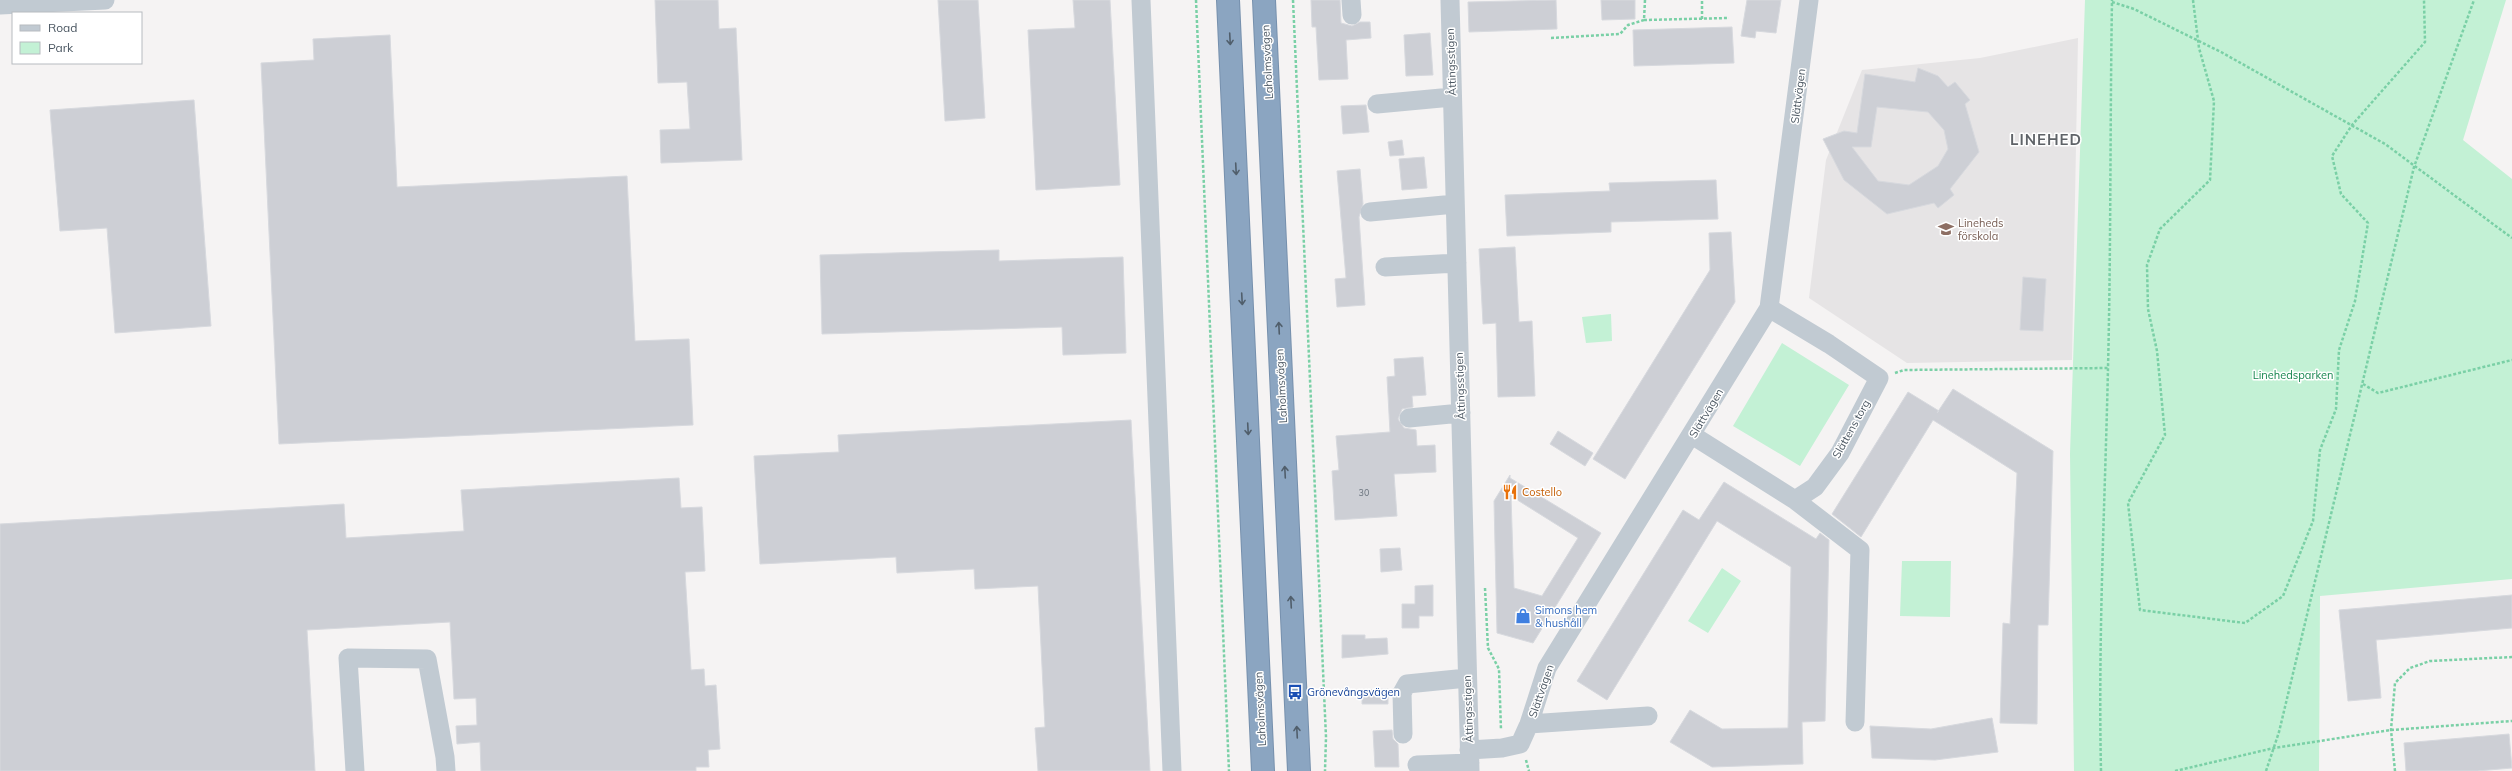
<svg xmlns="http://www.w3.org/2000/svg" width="2512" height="771" viewBox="0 0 2512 771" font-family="Mulish,sans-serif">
<rect width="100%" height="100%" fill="#f5f3f3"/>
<path fill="#e6e4e5" d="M 2078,38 L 2072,360 L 1907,363 L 1809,298 L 1826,160 L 1862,70 L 1980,58 Z"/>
<path fill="#c3f1d5" d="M 2085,0 L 2506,0 L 2463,140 L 2512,179 L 2512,579 L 2320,596 L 2319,771 L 2074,771 L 2070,454 Z
M 1611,314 L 1612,341 L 1586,343 L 1582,317 Z
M 1782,343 L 1849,385 L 1800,466 L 1733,426 Z
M 1902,561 L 1951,561 L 1950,617 L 1900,616 Z
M 1722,568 L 1741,581 L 1708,633 L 1688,621 Z"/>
<path fill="#cdcfd5" stroke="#d7d9de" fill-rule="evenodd" d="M 655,0 L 718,0 L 719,29 L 736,28 L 742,160 L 661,163 L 660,130 L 690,129 L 687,82 L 658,83 Z
M 938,0 L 978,0 L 985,118 L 945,121 Z
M 1073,0 L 1110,0 L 1120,185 L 1036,190 L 1028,30 L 1075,28 Z
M 1311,0 L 1340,0 L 1341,23 L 1352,26 L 1360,22 L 1370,22 L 1371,38 L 1346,40 L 1348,79 L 1319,80 L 1316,27 L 1312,27 Z
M 1556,0 L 1557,29 L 1469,32 L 1468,2 Z
M 1601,0 L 1635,0 L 1635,19 L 1602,20 Z
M 1747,0 L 1781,0 L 1776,33 L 1756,31 L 1755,38 L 1741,36 Z
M 1732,27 L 1734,63 L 1634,66 L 1633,30 Z
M 1430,33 L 1433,75 L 1406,76 L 1404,35 Z
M 390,35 L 397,187 L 627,176 L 635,341 L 689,339 L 693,425 L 279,444 L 261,63 L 314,60 L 313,39 Z
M 1918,68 L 1938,76 L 1948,87 L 1955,82 L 1970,100 L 1965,104 L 1979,152 L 1950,189 L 1954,195 L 1938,208 L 1934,203 L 1887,214 L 1844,180 L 1823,139 L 1844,131 L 1857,133 L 1865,74 L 1915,82 ZM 1877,107 L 1928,112 L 1944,130 L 1948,149 L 1938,166 L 1909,185 L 1878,181 L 1852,147 L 1871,147 Z
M 194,100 L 211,326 L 115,333 L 107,228 L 60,231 L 50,110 Z
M 1366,105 L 1369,132 L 1343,134 L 1341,106 Z
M 1402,140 L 1404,155 L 1390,156 L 1388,142 Z
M 1424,157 L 1427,188 L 1402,190 L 1399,159 Z
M 1360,169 L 1363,204 L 1359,217 L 1365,305 L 1337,307 L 1335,279 L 1346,278 L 1337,171 Z
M 1716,180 L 1718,219 L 1611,222 L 1611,232 L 1507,236 L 1505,195 L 1610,191 L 1609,183 Z
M 1731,232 L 1735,302 L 1625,479 L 1593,459 L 1710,270 L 1709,233 Z
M 1515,247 L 1519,322 L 1532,321 L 1535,396 L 1498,397 L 1496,323 L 1483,324 L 1479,249 Z
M 999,250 L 999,261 L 1123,257 L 1126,353 L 1063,355 L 1062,327 L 822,334 L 820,255 Z
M 2023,277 L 2046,279 L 2043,331 L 2020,330 Z
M 1423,357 L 1426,395 L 1412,396 L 1413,407 L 1402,409 L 1398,419 L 1404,428 L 1416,430 L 1417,446 L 1435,445 L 1436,472 L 1394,474 L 1397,516 L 1335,520 L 1332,471 L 1339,470 L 1336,436 L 1390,432 L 1387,377 L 1395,376 L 1394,359 Z
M 1953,389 L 2053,451 L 2048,625 L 2038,625 L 2037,724 L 2000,723 L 2003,623 L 2010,624 L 2017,473 L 1933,420 L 1861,537 L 1832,514 L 1908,392 L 1939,411 L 1937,413 Z
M 1131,420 L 1150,771 L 1038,771 L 1035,728 L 1045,727 L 1038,586 L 975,589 L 974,569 L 897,573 L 896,557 L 760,564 L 754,456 L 839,452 L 838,435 Z
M 1558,431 L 1593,453 L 1585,466 L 1550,444 Z
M 1510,475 L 1510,478 L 1601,533 L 1533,643 L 1497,633 L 1494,501 ZM 1511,496 L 1578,538 L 1542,596 L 1514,588 Z
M 679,478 L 681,508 L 702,507 L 705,571 L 685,572 L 691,670 L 704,669 L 705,686 L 716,685 L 720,749 L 708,750 L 709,767 L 696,767 L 696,771 L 481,771 L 480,742 L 457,744 L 456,726 L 477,725 L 476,698 L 454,699 L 450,622 L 307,630 L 315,771 L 0,771 L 0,524 L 344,504 L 346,538 L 464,531 L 461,490 Z
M 1724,482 L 1816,539 L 1820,533 L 1829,540 L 1825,721 L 1802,722 L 1803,764 L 1712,767 L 1670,742 L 1690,710 L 1722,729 L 1788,728 L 1791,567 L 1717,521 L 1607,700 L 1577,681 L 1683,510 L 1699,520 Z
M 1400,548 L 1402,570 L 1381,572 L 1380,549 Z
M 1433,585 L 1433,616 L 1419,616 L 1419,628 L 1402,628 L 1402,604 L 1415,604 L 1415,586 Z
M 2512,595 L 2512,628 L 2376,640 L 2381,698 L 2348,701 L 2339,610 Z
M 1342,635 L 1365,635 L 1365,639 L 1387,638 L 1388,654 L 1342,658 Z
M 1388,689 L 1388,704 L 1362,704 L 1362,690 Z
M 1992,718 L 1998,752 L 1935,760 L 1872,758 L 1870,726 L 1931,729 Z
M 1392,730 L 1393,739 L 1398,744 L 1399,767 L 1375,767 L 1373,731 Z
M 2509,734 L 2512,768 L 2477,771 L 2406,771 L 2404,743 Z"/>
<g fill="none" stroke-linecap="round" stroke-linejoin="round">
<defs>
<path id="highway" d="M 1228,0 L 1263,771
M 1264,0 L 1299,771"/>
</defs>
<use href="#highway" stroke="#7690ad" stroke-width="24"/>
<path stroke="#7ad0a6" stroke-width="2.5" stroke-dasharray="3 2" stroke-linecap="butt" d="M 1196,0 L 1229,771
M 1293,0 L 1326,737 L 1325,771
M 1645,0 L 1644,20 L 1729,18
M 2193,0 L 2199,48 L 2214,101 L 2210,180 L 2160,229 L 2147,265 L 2148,309 L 2157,351 L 2165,435 L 2128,503 L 2140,610 L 2245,623 L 2283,596 L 2313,521 L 2320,450 L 2336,409 L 2339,350 L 2355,301 L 2368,223 L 2341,194 L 2332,156 L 2352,125 L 2425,42 L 2424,0
M 2112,2 L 2134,9 L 2221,52 L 2385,144 L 2512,238
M 1702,19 L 1702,0
M 1551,38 L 1620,34 L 1628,25 L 1644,20
M 1895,373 L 1904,370 L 2108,368
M 2363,384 L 2378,393 L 2512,360
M 1485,588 L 1488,648 L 1499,669 L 1501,730
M 1526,760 L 1529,771
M 2101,771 C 2098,636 2105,503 2108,368 C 2111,245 2110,123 2112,0
M 2175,771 L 2274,748 L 2391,730 L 2512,721
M 2266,771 L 2279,732 L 2414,167 L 2474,0
M 2395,771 L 2391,730 L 2395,683 L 2410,668 L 2430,661 L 2512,657"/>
<path stroke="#c1cad2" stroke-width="19" d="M 1141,0 L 1172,771
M 1351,0 L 1352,15
M 1450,0 L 1470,771
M 0,5 L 105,0
M 1377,104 L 1452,97
M 1370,212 L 1455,204
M 1385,267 L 1457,263
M 1409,418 L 1461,413
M 1692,435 L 1795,500 L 1815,487 L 1840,453 L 1879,378 L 1829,344 L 1769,308
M 1795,500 L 1860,550 L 1855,722
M 1529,724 L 1648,716
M 1403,734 L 1402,693 L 1407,684 L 1467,678
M 1469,750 L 1502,748 L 1520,744 L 1529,724 L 1547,668 L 1769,308 L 1809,0
M 1417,765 L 1470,763
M 355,771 L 348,658 L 427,659 L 445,757 L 446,771"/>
<use href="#highway" stroke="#8ba5c1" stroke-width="22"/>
</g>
<defs><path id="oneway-shaft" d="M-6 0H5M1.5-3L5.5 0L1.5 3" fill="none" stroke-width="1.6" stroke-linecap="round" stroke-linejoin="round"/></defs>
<g stroke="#505e6b">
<use href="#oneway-shaft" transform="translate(1230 39) rotate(87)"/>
<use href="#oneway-shaft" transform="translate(1236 169) rotate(87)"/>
<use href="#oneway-shaft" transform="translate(1242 299) rotate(87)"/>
<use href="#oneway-shaft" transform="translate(1279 328) rotate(-93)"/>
<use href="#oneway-shaft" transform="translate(1248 429) rotate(87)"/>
<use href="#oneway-shaft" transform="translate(1285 472) rotate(-93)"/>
<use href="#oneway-shaft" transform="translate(1291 602) rotate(-93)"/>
<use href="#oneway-shaft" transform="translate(1297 732) rotate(-93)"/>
</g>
<defs>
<symbol id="school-bare" viewBox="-9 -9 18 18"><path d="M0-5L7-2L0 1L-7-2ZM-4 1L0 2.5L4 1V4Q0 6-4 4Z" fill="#8d6e63" stroke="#fff" stroke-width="2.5" paint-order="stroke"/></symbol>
<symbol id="restaurant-bare" viewBox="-9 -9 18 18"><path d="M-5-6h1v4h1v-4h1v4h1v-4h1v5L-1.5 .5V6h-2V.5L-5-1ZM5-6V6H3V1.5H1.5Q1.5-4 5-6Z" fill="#e8710a" stroke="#fff" stroke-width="2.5" paint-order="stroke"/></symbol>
<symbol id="shop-bare" viewBox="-9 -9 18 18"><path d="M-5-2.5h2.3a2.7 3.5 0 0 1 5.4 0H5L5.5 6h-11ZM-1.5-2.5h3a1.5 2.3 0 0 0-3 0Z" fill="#3f7fe0" stroke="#fff" stroke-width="2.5" paint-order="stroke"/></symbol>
<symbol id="bus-bare" viewBox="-9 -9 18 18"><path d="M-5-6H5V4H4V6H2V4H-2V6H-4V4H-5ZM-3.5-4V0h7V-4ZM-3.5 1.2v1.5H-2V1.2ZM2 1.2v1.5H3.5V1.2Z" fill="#1a4fb4" stroke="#fff" stroke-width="2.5" paint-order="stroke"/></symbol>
</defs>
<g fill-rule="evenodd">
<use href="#school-bare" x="1935" y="218" width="22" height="22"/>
<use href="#restaurant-bare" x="1499" y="481" width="22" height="22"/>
<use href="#shop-bare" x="1512" y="605" width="22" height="22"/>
<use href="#bus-bare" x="1284" y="681" width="22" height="22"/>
</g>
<g text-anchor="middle" stroke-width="3" stroke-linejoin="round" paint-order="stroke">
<g font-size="9" fill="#6b747e">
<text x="1364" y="496">30</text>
</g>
<g font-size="11" fill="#4a5661" stroke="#fff">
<text transform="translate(1267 62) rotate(-93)" y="4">Laholmsvägen</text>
<text transform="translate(1451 62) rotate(-92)" y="4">Åttingsstigen</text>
<text transform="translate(1798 96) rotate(-83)" y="4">Slättvägen</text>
<text transform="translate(1281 386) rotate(-93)" y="4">Laholmsvägen</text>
<text transform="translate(1460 386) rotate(-92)" y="4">Åttingsstigen</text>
<text transform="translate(1706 413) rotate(-59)" y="4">Slättvägen</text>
<text transform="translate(1851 429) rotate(-61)" y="4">Slättens torg</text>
<text transform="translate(1541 691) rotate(-71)" y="4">Slättvägen</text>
<text transform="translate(1260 709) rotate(-93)" y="4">Laholmsvägen</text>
<text transform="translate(1468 709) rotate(-92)" y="4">Åttingsstigen</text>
</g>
<g font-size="11" fill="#785e54" stroke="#fff" text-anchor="start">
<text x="1958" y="227">Lineheds<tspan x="1958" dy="13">förskola</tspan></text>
</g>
<g font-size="11" fill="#17864f" stroke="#fff">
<text x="2293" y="379">Linehedsparken</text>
</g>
<g font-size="11" fill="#c56008" stroke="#fff" text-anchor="start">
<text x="1522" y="496">Costello</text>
</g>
<g font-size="11" fill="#366cbe" stroke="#fff" text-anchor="start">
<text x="1535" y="614">Simons hem<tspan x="1535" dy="13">&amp; hushåll</tspan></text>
</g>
<g font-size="11" fill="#164399" stroke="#fff" text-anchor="start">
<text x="1307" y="696">Grönevångsvägen</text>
</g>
<g font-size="15" font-weight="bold" letter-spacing="1" fill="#5f6368" stroke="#fff">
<text x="2046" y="145">LINEHED</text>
</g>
</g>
<rect x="12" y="12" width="130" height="52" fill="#ffffff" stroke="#b7bbc0"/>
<rect x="20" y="25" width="20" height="6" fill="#c1cad2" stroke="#b7bbc0"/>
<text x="48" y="32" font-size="12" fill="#4a5661">Road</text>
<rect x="20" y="42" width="20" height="12" fill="#c3f1d5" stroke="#b7bbc0"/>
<text x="48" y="52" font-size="12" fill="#4a5661">Park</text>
</svg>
